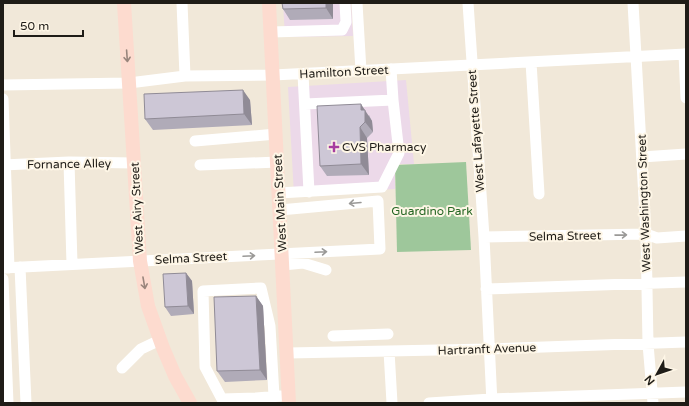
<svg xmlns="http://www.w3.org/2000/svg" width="689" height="406" viewBox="0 0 689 406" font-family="'Varela Round',sans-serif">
<rect width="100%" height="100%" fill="#f1e8d9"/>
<path fill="#ecd9e9" d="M 283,3 L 351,3 L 353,36 L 285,37 Z
M 406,80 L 414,164 L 395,164 L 395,189 L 294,195 L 288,87 Z"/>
<path fill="#9ec79b" d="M 466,162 L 471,250 L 397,252 L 395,165 Z"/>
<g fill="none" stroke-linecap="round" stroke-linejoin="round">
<path stroke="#fff" stroke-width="11" d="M 182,3 L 185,76
M 357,3 L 361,71
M 468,3 L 484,237 L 492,403
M 633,3 L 646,234 L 648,344 L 653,403
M 271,32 L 342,30 L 346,22 L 345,3
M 684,54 L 686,98
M 531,62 L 539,194
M 391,69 L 393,100
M 303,74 L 309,192
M 3,85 L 129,83 L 185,76 L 273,75 L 686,54
M 3,99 L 9,268
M 195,141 L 276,134
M 642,157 L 686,154
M 69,162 L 72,264
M 3,165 L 69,162 L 135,163
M 200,165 L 278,162
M 279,193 L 382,187 L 399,153 L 393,100 L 305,104
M 484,237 L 646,234 L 657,238 L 686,236
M 283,265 L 303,263 L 326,270
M 20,267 L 26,403
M 3,268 L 380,249 L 378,201 L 280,210
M 3,279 L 8,403
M 486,289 L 686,282
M 333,336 L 388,334
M 389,351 L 392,403
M 288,353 L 489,349 L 686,342
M 122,368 L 141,349 L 160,340
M 222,399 L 256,398 L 281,396
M 224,403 L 205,367 L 203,291 L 261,288 L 270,326 L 274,396
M 429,403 L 491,399 L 686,392"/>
<path stroke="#fddbcf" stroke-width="14" d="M 124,3 L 140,261 L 148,306 L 163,348 L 175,376 L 190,403
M 269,3 L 289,403"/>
</g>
<path fill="#b0abb8" d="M 333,3 L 333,19 L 290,20 L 283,9 Z
M 250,100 L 252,125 L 153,130 L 145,119 Z
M 369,115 L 372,121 L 373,132 L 367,138 L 369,175 L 327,176 L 320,166 Z
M 186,273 L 192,281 L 194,314 L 171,316 L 165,307 Z
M 256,296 L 263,306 L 267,380 L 225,382 L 217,371 Z"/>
<path fill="#908b96" d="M 326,3 L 333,3 L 333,19 L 326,8 Z
M 243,90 L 250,100 L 252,125 L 244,114 Z
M 361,104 L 372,121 L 373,132 L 365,122 L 361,110 Z
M 360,127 L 367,138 L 369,175 L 361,164 Z
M 186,273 L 192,281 L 194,314 L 188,306 Z
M 256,296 L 263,306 L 267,380 L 260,370 Z"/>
<path fill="#cdc7d6" stroke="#908b96" d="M 282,3 L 326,3 L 326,8 L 283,9 Z
M 243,90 L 244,114 L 145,119 L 144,94 Z
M 361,104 L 361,110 L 365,110 L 365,122 L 360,127 L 361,164 L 320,166 L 317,106 Z
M 186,273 L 188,306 L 165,307 L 163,274 Z
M 256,296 L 260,370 L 217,371 L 214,297 Z"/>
<defs><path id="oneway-shaft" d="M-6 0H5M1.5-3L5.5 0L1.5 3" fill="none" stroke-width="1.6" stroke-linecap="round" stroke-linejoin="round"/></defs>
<g stroke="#99857c">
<use href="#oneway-shaft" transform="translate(127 56) rotate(86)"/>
<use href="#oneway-shaft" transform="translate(144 283) rotate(80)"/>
</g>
<g stroke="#9a9997">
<use href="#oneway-shaft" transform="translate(355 203) rotate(175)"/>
<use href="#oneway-shaft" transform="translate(621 235) rotate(-1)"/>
<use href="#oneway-shaft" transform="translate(321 252) rotate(-3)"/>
<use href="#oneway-shaft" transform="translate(249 256) rotate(-3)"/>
</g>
<path fill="#a73d9f" stroke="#fef6e6" stroke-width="1.5" d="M332 141h4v4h4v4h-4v4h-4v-4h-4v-4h4z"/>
<g text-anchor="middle" stroke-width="4" stroke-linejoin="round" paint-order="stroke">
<g font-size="12" fill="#1f1c17" stroke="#fef6e6">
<text transform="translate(344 72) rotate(-3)" y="4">Hamilton Street</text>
<text transform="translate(476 131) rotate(-94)" y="4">West Lafayette Street</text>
<text transform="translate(69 164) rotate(-1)" y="4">Fornance Alley</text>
<text transform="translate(280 203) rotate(-93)" y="4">West Main Street</text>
<text transform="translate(644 203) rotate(-92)" y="4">West Washington Street</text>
<text transform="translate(137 208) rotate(-93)" y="4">West Airy Street</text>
<text transform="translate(565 236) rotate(-1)" y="4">Selma Street</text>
<text transform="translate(191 258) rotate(-3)" y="4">Selma Street</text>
<text transform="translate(487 349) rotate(-2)" y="4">Hartranft Avenue</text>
</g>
<g font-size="12" fill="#1f1c17" stroke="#fef6e6" text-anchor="start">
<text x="342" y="151">CVS Pharmacy</text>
</g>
<g font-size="12" fill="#256623" stroke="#fef6e6">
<text x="432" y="215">Guardino Park</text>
</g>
</g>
<rect width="689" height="406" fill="none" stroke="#1f1c17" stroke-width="8"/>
<g transform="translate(657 374) rotate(230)" stroke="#fef6e6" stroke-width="3" paint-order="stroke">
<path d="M0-3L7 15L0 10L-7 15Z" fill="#1f1c17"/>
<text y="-6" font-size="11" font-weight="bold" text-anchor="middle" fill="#1f1c17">N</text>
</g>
<path d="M14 30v6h69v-6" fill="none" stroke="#1f1c17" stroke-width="2"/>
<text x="20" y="30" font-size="12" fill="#1f1c17" stroke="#fef6e6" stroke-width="3" paint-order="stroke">50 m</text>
</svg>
